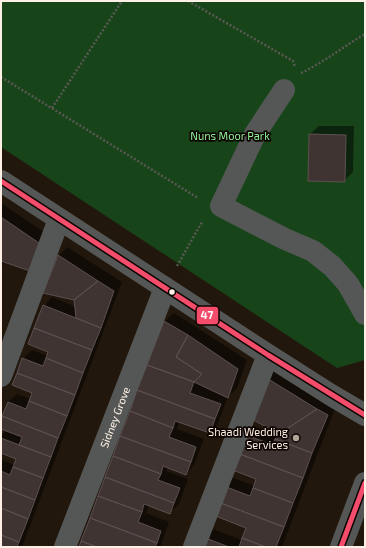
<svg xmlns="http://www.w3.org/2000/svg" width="366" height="548" viewBox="0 0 366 548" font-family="'Exo 2',sans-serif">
<rect width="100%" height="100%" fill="#22170c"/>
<path fill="#174519" d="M 1,1 L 365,1 L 365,360 L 337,368 L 1,147 Z"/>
<path fill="#0007" d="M 319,126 L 354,126 L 353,172 L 344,181 L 310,134 Z
M 1,203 L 47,234 L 39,261 L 4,261 L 1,270 Z
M 67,247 L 122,282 L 22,547 L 1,547 L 1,460 L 15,465 L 18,458 L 1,452 L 1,436 L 7,430 L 1,428 L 1,422 L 8,402 L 17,394 L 31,399 L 33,392 L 23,359 L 32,350 L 48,356 L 49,351 L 44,306 L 52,297 L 76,307 L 75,300 L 59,256 Z
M 174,313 L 247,360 L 237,388 L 228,397 L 218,423 L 210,432 L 180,421 L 177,429 L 204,439 L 194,465 L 186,474 L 168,467 L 166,471 L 188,479 L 179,504 L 170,512 L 149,505 L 146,513 L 169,522 L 161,545 L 159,547 L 80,547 L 165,321 Z
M 274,369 L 336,406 L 282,547 L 200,547 L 213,529 L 242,540 L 247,527 L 225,487 L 233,478 L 255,486 L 258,478 L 244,435 L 253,426 L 279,436 L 280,433 L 249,416 Z"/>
<path fill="#3f3432" stroke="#5c5150" d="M 309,134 L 346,135 L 345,182 L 308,181 Z
M 1,217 L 39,243 L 30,271 L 1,261 Z
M 58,255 L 98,281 L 74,300 L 43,293 Z
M 98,281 L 114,291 L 101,328 L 76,318 L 74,300 Z
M 43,305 L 101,328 L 92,350 L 34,328 Z
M 164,321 L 188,335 L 176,357 L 202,374 L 194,382 L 147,365 Z
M 34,328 L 92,350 L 83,373 L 46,358 L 48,352 L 28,344 Z
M 188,335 L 238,369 L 228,398 L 194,382 L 202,374 L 176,357 Z
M 22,358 L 43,366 L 46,358 L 83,373 L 75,395 L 17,373 Z
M 147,365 L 194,382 L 190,393 L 221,404 L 215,419 L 137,390 Z
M 17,373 L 75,395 L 67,416 L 29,401 L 32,393 L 12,385 Z
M 265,377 L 317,409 L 279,434 L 248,417 Z
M 137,390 L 215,419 L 210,433 L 175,421 L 173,428 L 130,411 Z
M 29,401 L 67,416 L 58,438 L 2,416 L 8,402 L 26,409 Z
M 317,409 L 328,415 L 312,453 L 275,439 L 279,434 Z
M 130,411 L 173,428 L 169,437 L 196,447 L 191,462 L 120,436 Z
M 2,416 L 58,438 L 51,457 L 19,445 L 22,437 L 1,429 Z
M 244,434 L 273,445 L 275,439 L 312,453 L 303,478 L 237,453 Z
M 120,436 L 191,462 L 186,475 L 163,466 L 161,474 L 113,456 Z
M 1,438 L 51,457 L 43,478 L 13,467 L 16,459 L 1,453 Z
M 237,453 L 303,478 L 293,503 L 253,488 L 256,479 L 230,469 Z
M 113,456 L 161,474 L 158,480 L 180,488 L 174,503 L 105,477 Z
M 13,467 L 43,478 L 35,500 L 1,487 L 1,471 L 10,475 Z
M 105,477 L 174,503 L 170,514 L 144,504 L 142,512 L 98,496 Z
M 224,486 L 250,496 L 253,488 L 293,503 L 284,527 L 218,502 Z
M 1,487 L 35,500 L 28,519 L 1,508 Z
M 98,496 L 142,512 L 138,522 L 161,531 L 157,543 L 90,518 Z
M 218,502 L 284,527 L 276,547 L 266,547 L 242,538 L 246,528 L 213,515 Z
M 1,508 L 28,519 L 19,542 L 1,535 Z
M 90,518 L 157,543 L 155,547 L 97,547 L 81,541 Z
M 1,535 L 19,542 L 17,547 L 1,547 Z
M 203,537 L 229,547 L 199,547 Z
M 242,538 L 266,547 L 239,547 Z
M 81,541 L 97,547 L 79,547 Z"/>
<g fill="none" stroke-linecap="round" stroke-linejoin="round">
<path stroke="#595853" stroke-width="2.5" stroke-dasharray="2 2" stroke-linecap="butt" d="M 188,1 L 293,61 L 295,67
M 301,73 C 324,62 343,47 365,34
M 1,77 L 198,198
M 52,108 L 122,1
M 177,266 L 202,222"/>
<g stroke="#545755" stroke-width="22">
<path d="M 284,90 L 255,134 L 221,206 L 285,239 L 313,251 L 332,266 L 348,284 L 365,314"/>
<path d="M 1,181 L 268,355 L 331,395 L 365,415"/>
<path d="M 1,376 L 59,219"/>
<path id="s1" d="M 65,547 L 165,288"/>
<path d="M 194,547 L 268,355"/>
<path d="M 341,547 L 365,483"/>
</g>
<defs>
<path id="bus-1" d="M 1,181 L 268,355 L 365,415
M 341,547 L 365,483"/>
</defs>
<use href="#bus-1" stroke="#0c0501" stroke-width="8"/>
<use href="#bus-1" stroke="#f44d6c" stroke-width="5"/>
</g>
<circle fill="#fef0e4" stroke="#0c0501" stroke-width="1.5" cx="172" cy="292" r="3.5"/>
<circle fill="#b1a498" stroke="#0c0501" stroke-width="1.5" cx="296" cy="438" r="4"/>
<g text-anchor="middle" stroke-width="3.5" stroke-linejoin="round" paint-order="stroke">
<g font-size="11" fill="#92f396" stroke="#0c0501">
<text x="230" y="140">Nuns Moor Park</text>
</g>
<g font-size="11" fill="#fef0e4" stroke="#0c0501">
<text dy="4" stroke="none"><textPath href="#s1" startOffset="139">Sidney Grove</textPath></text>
</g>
<g font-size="11" fill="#fef0e4" stroke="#0c0501" text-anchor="end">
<text x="288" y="436">Shaadi Wedding<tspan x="288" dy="13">Services</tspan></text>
</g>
</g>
<rect stroke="#0c0501" stroke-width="1.5" x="196" y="306" width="23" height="19" rx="4" fill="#f44d6c"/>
<g font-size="11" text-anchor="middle" font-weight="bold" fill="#fff">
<text x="207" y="319">47</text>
</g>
<rect width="366" height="548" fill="none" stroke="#fef0e4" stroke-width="4"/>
</svg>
